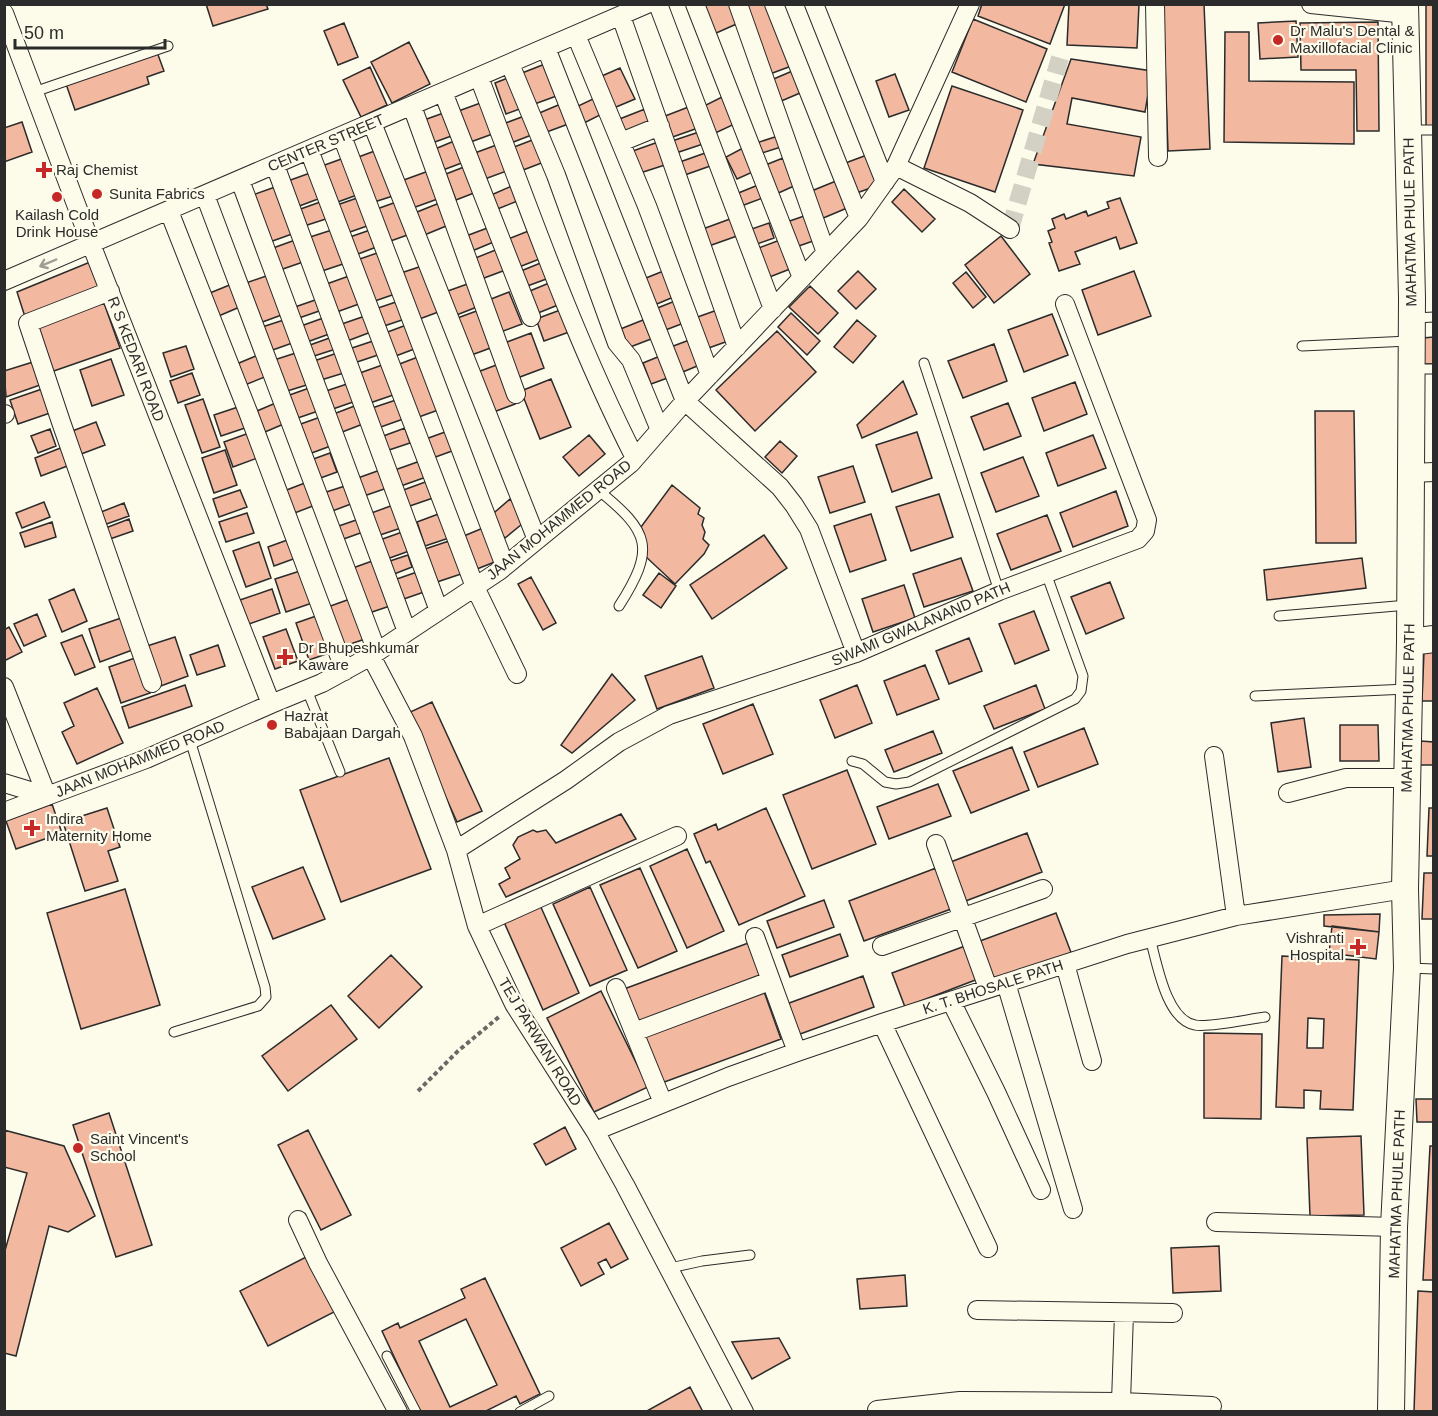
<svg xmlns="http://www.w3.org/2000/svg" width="1438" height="1416" viewBox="0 0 1438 1416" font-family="Helvetica,sans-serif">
<rect width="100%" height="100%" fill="#fdfbea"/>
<path fill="#f2b8a0" stroke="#2b2b2b" stroke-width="1.5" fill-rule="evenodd" d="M 206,4 L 266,4 L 268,9 L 213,26 Z
M 707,4 L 733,4 L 741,22 L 714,34 L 702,7 Z
M 752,4 L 773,4 L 794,65 L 770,74 L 746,7 Z
M 982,4 L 1065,4 L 1050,44 L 978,16 Z
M 1069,4 L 1139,4 L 1137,48 L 1067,45 Z
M 1163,4 L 1204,4 L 1210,149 L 1168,151 Z
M 1426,4 L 1434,4 L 1434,126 L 1426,126 Z
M 973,19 L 1047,49 L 1026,102 L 952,72 Z
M 1296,21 L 1298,57 L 1260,59 L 1258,23 Z
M 1378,22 L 1379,131 L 1357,131 L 1356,70 L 1301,70 L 1300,23 Z
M 344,23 L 358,57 L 338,65 L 324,31 Z
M 1225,32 L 1249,32 L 1249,81 L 1354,82 L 1354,144 L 1224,142 Z
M 409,42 L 430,84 L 392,103 L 371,62 Z
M 157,52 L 164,71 L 147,77 L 149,84 L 75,110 L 66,84 Z
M 1071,59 L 1152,71 L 1145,112 L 1072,98 L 1067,124 L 1141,137 L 1134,176 L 1033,164 Z
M 550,62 L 562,94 L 529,106 L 517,75 Z
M 370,67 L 387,105 L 361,117 L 343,80 Z
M 620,68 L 635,99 L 609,110 L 595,79 Z
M 797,69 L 807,90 L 779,102 L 769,81 Z
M 895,74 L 909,110 L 889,117 L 876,81 Z
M 513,76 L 525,107 L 506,114 L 495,83 Z
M 952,86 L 1023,110 L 995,192 L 924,168 Z
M 726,95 L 739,122 L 711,135 L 698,109 Z
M 595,98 L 602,114 L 584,123 L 576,107 Z
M 486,101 L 498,132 L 465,144 L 453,113 Z
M 563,103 L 571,123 L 544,133 L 537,114 Z
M 691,106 L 698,128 L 667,139 L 660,118 Z
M 645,109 L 653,129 L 626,140 L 617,120 Z
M 449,111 L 457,134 L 432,143 L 424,120 Z
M 527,115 L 534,134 L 511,143 L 503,124 Z
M 22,122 L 32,152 L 4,162 L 4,128 Z
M 699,132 L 703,144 L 673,154 L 669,142 Z
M 778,136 L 781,147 L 756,155 L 753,144 Z
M 459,139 L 467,161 L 443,170 L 435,149 Z
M 535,139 L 544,162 L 518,172 L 509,149 Z
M 661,141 L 668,164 L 637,174 L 630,152 Z
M 502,143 L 512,169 L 482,180 L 472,154 Z
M 743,148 L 755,171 L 737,179 L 726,157 Z
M 380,149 L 396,195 L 368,204 L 353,159 Z
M 708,152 L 713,165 L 682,176 L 677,163 Z
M 867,155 L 879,185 L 851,195 L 840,165 Z
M 344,158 L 357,195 L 335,203 L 322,166 Z
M 783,158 L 794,186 L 774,195 L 763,166 Z
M 469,165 L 479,191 L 456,200 L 446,174 Z
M 434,169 L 443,197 L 410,209 L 401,181 Z
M 310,173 L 318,199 L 294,208 L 285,182 Z
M 836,181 L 847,208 L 821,219 L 809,192 Z
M 763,183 L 768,196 L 736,208 L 731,196 Z
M 514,185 L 520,200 L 495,210 L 489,196 Z
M 275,187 L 292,234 L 267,243 L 250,196 Z
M 904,189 L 935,219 L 922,232 L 892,202 Z
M 360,197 L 370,225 L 347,233 L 337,205 Z
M 1120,198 L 1137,243 L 1120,249 L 1116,237 L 1075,252 L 1080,264 L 1059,271 L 1049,243 L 1052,242 L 1048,231 L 1055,228 L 1052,219 L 1064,214 L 1066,219 L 1086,211 L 1088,216 L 1109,208 L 1107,202 Z
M 402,200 L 413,233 L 385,243 L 374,210 Z
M 323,201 L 329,218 L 301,227 L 295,211 Z
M 442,202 L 451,224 L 422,236 L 412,214 Z
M 807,215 L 816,240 L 793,248 L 784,223 Z
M 730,219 L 737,236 L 706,247 L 700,230 Z
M 769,223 L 774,238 L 751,246 L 746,231 Z
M 490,227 L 496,241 L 472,251 L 466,236 Z
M 335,229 L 346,263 L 319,272 L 307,238 Z
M 373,229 L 379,246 L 353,256 L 347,238 Z
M 531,230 L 542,258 L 519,267 L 508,239 Z
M 1001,236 L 1030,274 L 994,303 L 965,265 Z
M 298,239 L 306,261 L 280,270 L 273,248 Z
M 780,240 L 790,269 L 767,278 L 756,249 Z
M 503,247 L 511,268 L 476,281 L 468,261 Z
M 383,251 L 398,293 L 369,303 L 354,261 Z
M 95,260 L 104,286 L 26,320 L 17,292 Z
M 543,262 L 549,278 L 522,288 L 516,273 Z
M 425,265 L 441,311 L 414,321 L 398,274 Z
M 666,270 L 676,296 L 652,306 L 641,280 Z
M 858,271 L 876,289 L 856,309 L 838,291 Z
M 1134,271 L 1151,316 L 1098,335 L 1082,290 Z
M 966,272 L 986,297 L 973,308 L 953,283 Z
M 272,274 L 287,313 L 257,324 L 243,284 Z
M 349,276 L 359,304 L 331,314 L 321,286 Z
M 554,281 L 563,303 L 533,315 L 525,293 Z
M 473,282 L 482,305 L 454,316 L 445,292 Z
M 232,284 L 242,306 L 214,318 L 205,295 Z
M 810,286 L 838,313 L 818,334 L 789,307 Z
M 509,292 L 522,324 L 498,333 L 486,301 Z
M 321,298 L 325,309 L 296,319 L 292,308 Z
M 680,299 L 689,321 L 663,331 L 655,309 Z
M 399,301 L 405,319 L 381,327 L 375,309 Z
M 104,303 L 120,348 L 48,373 L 33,328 Z
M 482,309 L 496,346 L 466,357 L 452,320 Z
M 563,309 L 572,331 L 544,341 L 536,319 Z
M 720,309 L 731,340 L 703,350 L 692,319 Z
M 791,313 L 820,341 L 807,355 L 778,327 Z
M 1052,314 L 1068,355 L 1024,372 L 1008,330 Z
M 365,316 L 371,332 L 342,343 L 336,326 Z
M 326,317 L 332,333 L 307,342 L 301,326 Z
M 290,318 L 298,341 L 267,352 L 259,328 Z
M 643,320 L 651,339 L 625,349 L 618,330 Z
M 857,320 L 876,336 L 853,363 L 834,347 Z
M 409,324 L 417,348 L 393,357 L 385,333 Z
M 777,331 L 816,372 L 755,431 L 716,390 Z
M 531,333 L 544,368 L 512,380 L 499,345 Z
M 335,336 L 339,348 L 314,356 L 310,345 Z
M 1434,337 L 1434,364 L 1423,364 L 1422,338 Z
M 692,339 L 702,364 L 678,374 L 668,348 Z
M 376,340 L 381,354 L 354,363 L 349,349 Z
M 994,344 L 1007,381 L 963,398 L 948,361 Z
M 186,346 L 194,369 L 171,377 L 163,353 Z
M 302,351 L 313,383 L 284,392 L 274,360 Z
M 340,352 L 347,372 L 321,380 L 314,361 Z
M 263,353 L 272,374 L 240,387 L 232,366 Z
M 665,354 L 673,376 L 651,384 L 643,363 Z
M 423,355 L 441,409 L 416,418 L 397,365 Z
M 111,359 L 124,395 L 92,406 L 80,370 Z
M 33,362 L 40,385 L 6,397 L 4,371 Z
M 388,363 L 399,393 L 367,404 L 357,374 Z
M 499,364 L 515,404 L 491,413 L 475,373 Z
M 192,373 L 200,395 L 178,403 L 170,381 Z
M 551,379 L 571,427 L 540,439 L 521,391 Z
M 903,381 L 917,414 L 862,438 L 857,425 Z
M 1075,382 L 1087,414 L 1044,431 L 1032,398 Z
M 347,384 L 353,402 L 330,410 L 323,392 Z
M 312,387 L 321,410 L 292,420 L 284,397 Z
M 42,389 L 50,413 L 18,424 L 10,400 Z
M 203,399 L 220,447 L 202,453 L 185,405 Z
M 399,399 L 406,418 L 378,428 L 372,408 Z
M 278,402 L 286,423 L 265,432 L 257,411 Z
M 1008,403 L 1021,436 L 984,450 L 971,417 Z
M 357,405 L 363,424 L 337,434 L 331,415 Z
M 241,406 L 248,427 L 221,436 L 214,415 Z
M 1315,411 L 1354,411 L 1356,543 L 1316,543 Z
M 326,415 L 336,444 L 309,454 L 298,425 Z
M 96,422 L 105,445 L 76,456 L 67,433 Z
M 405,428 L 410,443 L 383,452 L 378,438 Z
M 50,429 L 56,446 L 38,453 L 31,436 Z
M 252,432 L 260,457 L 233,467 L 224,442 Z
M 445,432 L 452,451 L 430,459 L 423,440 Z
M 917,432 L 932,478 L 892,492 L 876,445 Z
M 589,435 L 605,454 L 579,476 L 563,457 Z
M 1093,435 L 1106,468 L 1058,486 L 1046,453 Z
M 780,441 L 797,456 L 782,473 L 765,457 Z
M 63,447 L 70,465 L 41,476 L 35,458 Z
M 225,450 L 237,485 L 214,493 L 202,458 Z
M 330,453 L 337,472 L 315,480 L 308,461 Z
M 1023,457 L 1039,496 L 996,512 L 981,473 Z
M 423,460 L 429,476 L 398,487 L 392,471 Z
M 853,466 L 865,502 L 830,513 L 818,477 Z
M 383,469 L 390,487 L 361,497 L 355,479 Z
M 310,481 L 318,504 L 292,514 L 284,491 Z
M 428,481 L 433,498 L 404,508 L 398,492 Z
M 672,485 L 700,508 L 698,514 L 704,518 L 702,525 L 705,532 L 703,539 L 709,545 L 704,554 L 675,584 L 644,555 L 641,527 Z
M 345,486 L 351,504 L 327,513 L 320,494 Z
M 240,490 L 247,507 L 219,517 L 213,499 Z
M 1116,491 L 1128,526 L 1073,547 L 1060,513 Z
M 939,494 L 953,537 L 911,551 L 896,507 Z
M 510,499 L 527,520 L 505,538 L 488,518 Z
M 44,502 L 50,517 L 22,528 L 16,513 Z
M 124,503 L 129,516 L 101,526 L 96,514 Z
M 396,504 L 404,527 L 374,537 L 366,515 Z
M 247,513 L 254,533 L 226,542 L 219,522 Z
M 441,513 L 449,538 L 425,546 L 417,522 Z
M 871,514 L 886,560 L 850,572 L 834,526 Z
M 1047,515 L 1061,551 L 1011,570 L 997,534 Z
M 362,518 L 366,531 L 338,541 L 333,528 Z
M 129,519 L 133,531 L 107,540 L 103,529 Z
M 52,522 L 56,537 L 25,547 L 20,533 Z
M 483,528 L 497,561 L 472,571 L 459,538 Z
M 405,531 L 412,550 L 384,560 L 377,541 Z
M 764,535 L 787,568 L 712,619 L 690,585 Z
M 290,539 L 296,558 L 274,566 L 268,547 Z
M 452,540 L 464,573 L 431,584 L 419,551 Z
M 259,542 L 271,578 L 246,587 L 233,551 Z
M 408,555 L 412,567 L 389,576 L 384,563 Z
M 961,558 L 973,591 L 924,607 L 913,574 Z
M 1362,558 L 1366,588 L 1267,600 L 1264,570 Z
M 375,560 L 390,606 L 366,614 L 350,569 Z
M 300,571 L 312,603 L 286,612 L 275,579 Z
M 417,572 L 424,592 L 398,601 L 391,581 Z
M 659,573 L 676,586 L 661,608 L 643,595 Z
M 531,577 L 556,623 L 543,630 L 518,584 Z
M 1110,582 L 1124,618 L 1086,634 L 1071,597 Z
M 904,585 L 915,618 L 873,632 L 862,599 Z
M 74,589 L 87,621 L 62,632 L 49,600 Z
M 272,589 L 280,613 L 249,624 L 240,600 Z
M 350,599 L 365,639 L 339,648 L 325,608 Z
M 1034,611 L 1049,650 L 1015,664 L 999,624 Z
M 37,614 L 46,636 L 24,646 L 14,624 Z
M 319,615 L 332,652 L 309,660 L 296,623 Z
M 124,617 L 135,649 L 100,662 L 89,629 Z
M 9,627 L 22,652 L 4,661 L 4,630 Z
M 286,629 L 298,661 L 275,669 L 263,637 Z
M 82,635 L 95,667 L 75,675 L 61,643 Z
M 175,637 L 188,676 L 158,687 L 144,647 Z
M 969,638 L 982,671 L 949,684 L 936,651 Z
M 218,645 L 225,666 L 197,675 L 190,655 Z
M 1424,652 L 1434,652 L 1434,701 L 1422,701 Z
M 702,656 L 714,688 L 657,709 L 645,676 Z
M 138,657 L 150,693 L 121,703 L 109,667 Z
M 925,665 L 939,699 L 897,715 L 884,681 Z
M 612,674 L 635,700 L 572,753 L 561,745 Z
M 185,685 L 192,706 L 129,728 L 122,707 Z
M 857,685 L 872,723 L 835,738 L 820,700 Z
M 1036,685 L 1045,709 L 994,729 L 984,706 Z
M 97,688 L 123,743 L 77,764 L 62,732 L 74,726 L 64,703 Z
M 432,702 L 482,811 L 457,822 L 408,713 Z
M 753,704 L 773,754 L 723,774 L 703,724 Z
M 1304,718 L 1311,767 L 1278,772 L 1271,723 Z
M 1340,725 L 1378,725 L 1379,761 L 1340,761 Z
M 1084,728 L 1098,764 L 1038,787 L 1024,752 Z
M 933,731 L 942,753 L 894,772 L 885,750 Z
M 1420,741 L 1434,742 L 1434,765 L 1419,765 Z
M 1012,747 L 1029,790 L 971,813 L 953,771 Z
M 389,758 L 431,869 L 341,902 L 300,790 Z
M 847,770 L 876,844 L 812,869 L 783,795 Z
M 938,784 L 951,816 L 889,839 L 877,807 Z
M 52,804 L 62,833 L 16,849 L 6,821 Z
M 107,808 L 120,847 L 108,851 L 118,881 L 85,891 L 63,822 Z
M 766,808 L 805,896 L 739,925 L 710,861 L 706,863 L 694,834 L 716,824 L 718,830 Z
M 1429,808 L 1434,808 L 1434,856 L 1427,856 Z
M 621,814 L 636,839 L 506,897 L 499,884 L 510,878 L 505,868 L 520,859 L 513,845 L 518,837 L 533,830 L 537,832 L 546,830 L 556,843 Z
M 1027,833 L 1042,872 L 963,902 L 948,863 Z
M 687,849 L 724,931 L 687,948 L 650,866 Z
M 303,867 L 325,919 L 273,939 L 252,887 Z
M 640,868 L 677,951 L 638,968 L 600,885 Z
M 936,868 L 951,909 L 864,941 L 849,901 Z
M 1424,873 L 1434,873 L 1434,919 L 1422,919 Z
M 590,887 L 627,970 L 590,986 L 553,904 Z
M 125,889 L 160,1005 L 81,1029 L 47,913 Z
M 824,900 L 834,927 L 777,948 L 767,921 Z
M 540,905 L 579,993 L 543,1010 L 504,922 Z
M 1056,913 L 1072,955 L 995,983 L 980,941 Z
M 1380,914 L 1379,932 L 1324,926 L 1324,915 Z
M 1332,926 L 1379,932 L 1376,959 L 1329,953 Z
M 840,934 L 848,956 L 790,977 L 782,955 Z
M 751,942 L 765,981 L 638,1028 L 624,989 Z
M 965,946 L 978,979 L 905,1007 L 892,973 Z
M 391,955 L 422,987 L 379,1028 L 348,996 Z
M 1282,956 L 1359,960 L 1353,1110 L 1320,1109 L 1321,1091 L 1304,1090 L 1304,1108 L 1276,1107 ZM 1308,1018 L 1324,1019 L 1323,1048 L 1307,1048 Z
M 863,976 L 874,1007 L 792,1037 L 781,1006 Z
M 762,986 L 781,1039 L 659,1084 L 639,1031 Z
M 601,991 L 648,1087 L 594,1112 L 547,1018 Z
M 331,1005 L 357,1039 L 288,1091 L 262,1056 Z
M 1204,1033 L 1262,1034 L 1261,1119 L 1204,1118 Z
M 1416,1099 L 1434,1099 L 1434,1122 L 1417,1122 Z
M 109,1113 L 152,1245 L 116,1257 L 73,1125 Z
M 565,1127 L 576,1149 L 546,1165 L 534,1144 Z
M 4,1130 L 64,1146 L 95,1216 L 68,1232 L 49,1226 L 16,1356 L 4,1353 L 4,1254 L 27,1173 L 4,1167 Z
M 308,1130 L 351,1215 L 321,1230 L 278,1145 Z
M 1361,1136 L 1364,1215 L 1310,1216 L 1307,1138 Z
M 1430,1146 L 1434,1146 L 1434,1280 L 1423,1280 Z
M 609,1223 L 628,1259 L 611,1268 L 606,1259 L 598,1263 L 604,1274 L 581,1286 L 561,1248 Z
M 1219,1246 L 1221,1291 L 1173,1293 L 1171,1248 Z
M 308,1256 L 336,1311 L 268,1346 L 240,1291 Z
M 905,1275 L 907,1306 L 860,1309 L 857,1279 Z
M 485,1278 L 540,1394 L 520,1404 L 516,1396 L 484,1412 L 420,1412 L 382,1331 L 398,1323 L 400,1328 L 465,1298 L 461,1289 ZM 466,1319 L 497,1385 L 450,1407 L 419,1341 Z
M 1418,1291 L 1434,1292 L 1434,1412 L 1414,1412 Z
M 779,1338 L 790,1358 L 752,1379 L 732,1342 Z
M 690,1387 L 703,1412 L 645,1412 Z"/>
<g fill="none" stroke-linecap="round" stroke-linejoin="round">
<path stroke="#d3d1c4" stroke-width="18" stroke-dasharray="18 9" stroke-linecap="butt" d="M 1010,229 L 1060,58"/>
<defs>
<path id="lane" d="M 34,92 L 168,46
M 1411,130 L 1434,130
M 1415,318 L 1434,317
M 1302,346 L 1409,341
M 924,363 L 999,591
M 1414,369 L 1434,369
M 598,490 C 650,532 656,548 619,606
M 1279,616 L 1408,605
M 307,690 L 340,772
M 1255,696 L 1407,689
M 852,761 L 863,764 L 885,782 L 896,784 L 909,782 L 1075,699 L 1081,691 L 1083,676 L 1046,573
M 1150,938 C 1157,963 1166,1020 1195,1025 C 1208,1028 1249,1019 1265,1017
M 1409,968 L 1434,969
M 174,1032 L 258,1006 L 266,997 L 265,987 L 190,740
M 670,1268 L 702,1261 L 750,1255
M 387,1356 L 416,1412
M 520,1412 L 549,1396"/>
<path id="street" d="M 658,4 L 773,309
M 695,4 L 802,278
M 738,4 L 826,253
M 774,4 L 859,218
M 814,4 L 885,182
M 1155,4 L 1158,157
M 1311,4 L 1406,14
M 4,13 L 91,244 L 271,704
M 621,16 L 737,347
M 576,35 L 647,206 L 710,375
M 546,48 L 685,401 L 780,487 L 794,505 L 809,529 L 856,653
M 510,64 L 556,175 L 617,343 L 631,360 L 660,430
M 479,77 C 528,206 573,336 635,458
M 443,92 L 531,317
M 412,106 L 516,394
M 372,123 L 537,540
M 342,136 L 505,566
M 621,142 L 660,126
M 309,150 L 475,587 L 517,674
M 275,165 L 439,611
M 896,166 L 970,203 L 1010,229
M 240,180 L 407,632
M 205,195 L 377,652
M 169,211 L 248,412 L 345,671
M 4,281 L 647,4
M 110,291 L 28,323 L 61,422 L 152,683
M 4,414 L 5,414
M 1411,473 L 1434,472
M 371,656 L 413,736 L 456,850 L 477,926 L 514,1004 L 595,1131 L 625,1185 L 744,1412
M 4,687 L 47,796
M 1214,756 L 1236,916
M 4,783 L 47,796
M 1288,793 L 1346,778 L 1407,778
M 4,812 L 146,759 L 271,704 L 322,683 L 371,656 L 499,571 L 631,463 L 685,401 L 859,218 L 896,166 L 970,4
M 936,844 L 988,988
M 456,850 L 566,780 L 619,742 L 669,715 L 856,653 L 999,591 L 1138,539 L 1145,531 L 1147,520 L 1065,304
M 477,926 L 677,836
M 755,937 L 797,1052
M 882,946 L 1043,889
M 1065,964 L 1092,1061
M 1006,983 L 1073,1209
M 616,988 L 663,1103
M 951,1001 L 996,1092 L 1041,1190
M 882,1023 L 988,1248
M 634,1032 L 770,981
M 595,1131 L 728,1077 L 797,1052 L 882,1023 L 1127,944 L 1236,916 L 1405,889
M 298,1220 L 318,1263 L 398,1412
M 1216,1222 L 1394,1227
M 977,1310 L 1173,1313
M 1121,1402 L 1124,1313
M 877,1410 L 960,1401 L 1121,1402 L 1212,1406"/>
<path id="secondary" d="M 1410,642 L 1434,639
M 1391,1412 L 1394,1227 L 1407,968 L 1405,889 L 1410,642 L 1412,298 L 1405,4"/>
</defs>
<use href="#lane" stroke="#2b2b2b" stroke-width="11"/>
<use href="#street" stroke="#2b2b2b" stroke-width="20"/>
<use href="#secondary" stroke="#2b2b2b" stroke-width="28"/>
<path stroke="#6a6964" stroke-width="4" stroke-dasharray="4.5 3" stroke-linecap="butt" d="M 418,1091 L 458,1051 L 500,1016"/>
<use href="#lane" stroke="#fdfbea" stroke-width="9"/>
<use href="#street" stroke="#fdfbea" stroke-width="18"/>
<use href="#secondary" stroke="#fdfbea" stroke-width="26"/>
</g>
<defs><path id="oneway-shaft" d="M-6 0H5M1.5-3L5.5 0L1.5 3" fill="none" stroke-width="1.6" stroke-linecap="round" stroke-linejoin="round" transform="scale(1.5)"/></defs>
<use stroke="#9e9d94" href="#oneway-shaft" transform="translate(48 263) rotate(157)"/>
<g fill="#c62828" stroke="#fdfbea" stroke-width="2">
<circle cx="1278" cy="40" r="6"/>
<path d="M41 161h6v6h6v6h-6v6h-6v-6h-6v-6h6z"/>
<circle cx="97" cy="194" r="6"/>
<circle cx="57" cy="197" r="6"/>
<path d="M282 648h6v6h6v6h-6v6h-6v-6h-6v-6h6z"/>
<circle cx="272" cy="725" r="6"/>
<path d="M29 819h6v6h6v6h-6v6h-6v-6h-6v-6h6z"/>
<path d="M1355 938h6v6h6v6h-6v6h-6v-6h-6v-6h6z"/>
<circle cx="78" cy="1148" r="6"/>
</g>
<g text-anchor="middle" stroke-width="4.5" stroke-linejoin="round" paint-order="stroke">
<g font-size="15" fill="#2b2b2b" stroke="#fdfbea" text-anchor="start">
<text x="1290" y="36">Dr Malu's Dental &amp;<tspan x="1290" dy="17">Maxillofacial Clinic</tspan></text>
<text x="56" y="175">Raj Chemist</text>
<text x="109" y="199">Sunita Fabrics</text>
<text x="57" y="220" text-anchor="middle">Kailash Cold<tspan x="57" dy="17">Drink House</tspan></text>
<text x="298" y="653">Dr Bhupeshkumar<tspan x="298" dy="17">Kaware</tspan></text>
<text x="284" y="721">Hazrat<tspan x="284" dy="17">Babajaan Dargah</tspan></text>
<text x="46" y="824">Indira<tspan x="46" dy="17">Maternity Home</tspan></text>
<text x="1344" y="943" text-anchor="end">Vishranti<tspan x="1344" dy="17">Hospital</tspan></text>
<text x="90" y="1144">Saint Vincent's<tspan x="90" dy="17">School</tspan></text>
</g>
<g font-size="15" fill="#2b2b2b" stroke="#fdfbea">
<text transform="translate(326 143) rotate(-23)" y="5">CENTER STREET</text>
<text transform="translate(1410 222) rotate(-91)" y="5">MAHATMA PHULE PATH</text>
<text transform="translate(136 359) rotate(69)" y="5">R S KEDARI ROAD</text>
<text transform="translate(559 520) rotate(-39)" y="5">JAAN MOHAMMED ROAD</text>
<text transform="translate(921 624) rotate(-23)" y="5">SWAMI GWALANAND PATH</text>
<text transform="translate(1408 708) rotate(-89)" y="5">MAHATMA PHULE PATH</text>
<text transform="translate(140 759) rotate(-22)" y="5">JAAN MOHAMMED ROAD</text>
<text transform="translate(993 987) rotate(-18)" y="5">K. T. BHOSALE PATH</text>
<text transform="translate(540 1042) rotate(59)" y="5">TEJ PARWANI ROAD</text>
<text transform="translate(1397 1194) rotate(-88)" y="5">MAHATMA PHULE PATH</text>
</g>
</g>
<rect width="1438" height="1416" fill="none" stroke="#2b2b2b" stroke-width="12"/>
<path d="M15 39v9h150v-9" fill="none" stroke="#2b2b2b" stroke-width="3"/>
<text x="24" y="39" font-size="18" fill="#2b2b2b" stroke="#fdfbea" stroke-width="4.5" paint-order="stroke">50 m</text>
</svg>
